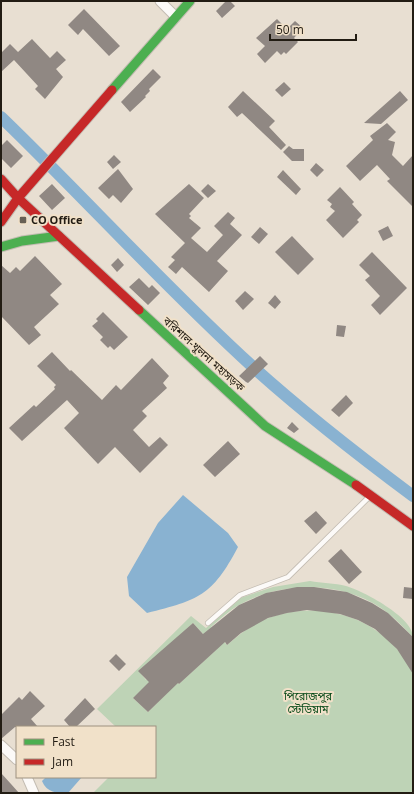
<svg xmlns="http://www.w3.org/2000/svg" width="414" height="794" viewBox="0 0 414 794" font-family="'Open Sans','Noto Sans Bengali',sans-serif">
<rect width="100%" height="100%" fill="#e8dfd2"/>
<path fill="#bed3b6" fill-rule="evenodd" d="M 310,581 C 321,583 335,583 346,586 C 363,591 413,617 413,637 C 403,627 393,616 381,608 C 340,581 282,581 239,605 C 229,611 220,619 211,627 L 227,645 C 238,636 247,628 259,622 C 301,602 354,608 388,640 C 397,648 410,662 413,674 C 414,684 413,697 413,708 C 413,736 413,765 413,793 L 93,793 L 109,777 L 155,777 L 155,727 L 116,727 L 97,709 L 191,616 L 206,628 L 240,598 L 273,587 ZM 193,623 L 217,649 L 179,684 L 155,658 ZM 152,659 L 160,667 L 146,680 L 139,671 ZM 171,689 L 148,712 L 133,698 Z"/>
<path fill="#89b2d1" d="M 183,495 L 228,533 L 238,547 C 212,596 199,600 147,613 L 129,596 L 127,577 L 158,523 Z
M 46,777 L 82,777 L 68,793 C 57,793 47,793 42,781 Z"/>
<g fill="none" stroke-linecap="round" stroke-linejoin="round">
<path stroke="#89b2d1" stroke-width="12" d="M 1,117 C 86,199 165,287 253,367 C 304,413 358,455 413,496"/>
</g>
<path fill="#908883" d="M 226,1 L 230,1 L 235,6 L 222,18 L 216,11 Z
M 84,9 L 120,46 L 109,56 L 83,29 L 78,35 L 68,25 Z
M 277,19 L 287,29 L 295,21 L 303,28 L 294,38 L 298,42 L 286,54 L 284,52 L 281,55 L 277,51 L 265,63 L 257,54 L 265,46 L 256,38 Z
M 32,39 L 50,58 L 57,51 L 66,60 L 56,69 L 63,77 L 45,99 L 35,89 L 38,86 L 14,60 L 1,72 L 1,53 L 10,44 L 18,52 Z
M 153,69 L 161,77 L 149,89 L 150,91 L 145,96 L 146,97 L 130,112 L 121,102 Z
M 284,82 L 291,89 L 282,97 L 275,90 Z
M 243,91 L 275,121 L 269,127 L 286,145 L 281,150 L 242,113 L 237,117 L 228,107 Z
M 400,91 L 408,100 L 381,124 L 364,123 Z
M 387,123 L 396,132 L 388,140 L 395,142 L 392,155 L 403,166 L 413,155 L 413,207 L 387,181 L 390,179 L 377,165 L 360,181 L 346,166 L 373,140 L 370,136 Z
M 7,140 L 23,156 L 11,168 L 1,158 L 1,146 Z
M 289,146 L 293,149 L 304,149 L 304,161 L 292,161 L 283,152 Z
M 114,155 L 121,162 L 113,169 L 107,162 Z
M 316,163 L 324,170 L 317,177 L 310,170 Z
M 118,169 L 133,189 L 121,203 L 113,195 L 109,199 L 98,188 Z
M 283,170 L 301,189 L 296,195 L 277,177 Z
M 52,184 L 65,198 L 52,210 L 39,196 Z
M 189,184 L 204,198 L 189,214 L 191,216 L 189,218 L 201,228 L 191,238 L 207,252 L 223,235 L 214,226 L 228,212 L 235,218 L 230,224 L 242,235 L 217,261 L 228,271 L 209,292 L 182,267 L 176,274 L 168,267 L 175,260 L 171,257 L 185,243 L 155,214 Z
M 208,184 L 216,191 L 208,198 L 201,191 Z
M 340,187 L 354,202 L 352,204 L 362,215 L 357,220 L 359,222 L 343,238 L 326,220 L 335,211 L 330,207 L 332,204 L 327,200 Z
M 388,226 L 393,236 L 383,241 L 378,231 Z
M 260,227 L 268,234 L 259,244 L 251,237 Z
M 292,236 L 314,259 L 298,275 L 275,252 Z
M 372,252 L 407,288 L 380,315 L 371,305 L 380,296 L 365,280 L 370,276 L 359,265 Z
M 35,256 L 62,284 L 50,295 L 59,304 L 34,327 L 41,335 L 29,345 L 1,316 L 1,265 L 10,273 L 16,267 L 20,271 Z
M 118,258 L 124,265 L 117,272 L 111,265 Z
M 139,278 L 149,288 L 152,285 L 160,293 L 148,305 L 129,287 Z
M 245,291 L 254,299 L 243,310 L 235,301 Z
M 275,295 L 281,302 L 275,309 L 268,303 Z
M 103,312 L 128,337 L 114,350 L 110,346 L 108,348 L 100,340 L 103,337 L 92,326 L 98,321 L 96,319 Z
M 337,325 L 346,326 L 344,337 L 336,336 Z
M 52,352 L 70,371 L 71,370 L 102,400 L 116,385 L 121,390 L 152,358 L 169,376 L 163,383 L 167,388 L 142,411 L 147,416 L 133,430 L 149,447 L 160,437 L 168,445 L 140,473 L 115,447 L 98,464 L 64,428 L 79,413 L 67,400 L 22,441 L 9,428 L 34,405 L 36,407 L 55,389 L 54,387 L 56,385 L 37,366 Z
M 260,356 L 268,364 L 248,383 L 246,382 L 239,376 Z
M 346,395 L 353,403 L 339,417 L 331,410 Z
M 292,422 L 299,429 L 294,433 L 287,428 Z
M 228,441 L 240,454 L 215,477 L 203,465 Z
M 316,511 L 327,523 L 316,534 L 304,521 Z
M 341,549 L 362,572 L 349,584 L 328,561 Z
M 297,587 L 314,587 L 347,592 L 372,603 L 388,613 L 413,637 L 413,674 L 397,649 L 375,629 L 358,620 L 340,614 L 307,610 L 287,613 L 268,618 L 241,633 L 227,645 L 225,642 L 179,684 L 178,683 L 148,712 L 133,698 L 149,682 L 138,671 L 193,623 L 203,634 L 239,605 L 266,593 Z
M 404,587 L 413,588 L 413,599 L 403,598 Z
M 116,654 L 126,664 L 119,671 L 109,661 Z
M 30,691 L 45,706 L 31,719 L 38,727 L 15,727 L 1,739 L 1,715 L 19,697 L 22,700 Z
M 85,698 L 95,709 L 76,727 L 70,727 L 64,720 Z
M 1,773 L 11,784 L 19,793 L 1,793 Z"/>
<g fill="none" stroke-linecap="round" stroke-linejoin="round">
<defs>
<path id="lane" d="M 208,623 L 240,595 L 288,577 L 368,498"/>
<path id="street" d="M 160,1 L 176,17
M 1,745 L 17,760
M 27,777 L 34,793"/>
<path id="fast" d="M 112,90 L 190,1
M 1,247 L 22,241 L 59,236
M 139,310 L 265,426 L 356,485"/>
<path id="jam" d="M 1,179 L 18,198 L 112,90
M 1,222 L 18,198 L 139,310
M 356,485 L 413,526"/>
</defs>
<use href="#lane" stroke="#c3bcb2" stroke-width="6"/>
<use href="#street" stroke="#c3bcb2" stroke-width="11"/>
<use href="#fast" stroke="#c3bcb2" stroke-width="11"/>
<use href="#jam" stroke="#c3bcb2" stroke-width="11"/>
<use href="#lane" stroke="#fcfaf8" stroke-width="4.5"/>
<use href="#street" stroke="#fcfaf8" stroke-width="9"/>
<use href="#fast" stroke="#4caf50" stroke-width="9"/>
<use href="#jam" stroke="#c62828" stroke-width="9"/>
</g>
<rect fill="#676056" stroke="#f1e1c9" stroke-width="1.5" x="19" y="216" width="8" height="8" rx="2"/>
<g text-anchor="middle" stroke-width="4" stroke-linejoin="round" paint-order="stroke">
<g font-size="11" font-weight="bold" fill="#221c13" stroke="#f1e1c9" text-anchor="start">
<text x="31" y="224">CO Office</text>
</g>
<g font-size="11" fill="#221c13" stroke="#f1e1c9">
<text transform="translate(204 354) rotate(42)" y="4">বরিশাল-খুলনা মহাসড়ক</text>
</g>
<g font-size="11" fill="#064917" stroke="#f1e1c9">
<text x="308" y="700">পিরোজপুর<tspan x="308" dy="13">স্টেডিয়াম</tspan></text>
</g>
</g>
<rect width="414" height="794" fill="none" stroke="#221c13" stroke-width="4"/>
<rect x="16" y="726" width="140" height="52" fill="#f1e1c9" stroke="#9e9280"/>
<rect x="24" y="739" width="20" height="6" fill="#4caf50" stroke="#9e9280"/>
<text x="52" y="746" font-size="12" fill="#221c13">Fast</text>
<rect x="24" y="759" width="20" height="6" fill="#c62828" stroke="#9e9280"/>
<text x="52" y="766" font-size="12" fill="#221c13">Jam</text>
<path d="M270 34v6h86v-6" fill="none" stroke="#221c13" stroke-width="2"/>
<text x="276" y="34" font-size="12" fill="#221c13" stroke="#f1e1c9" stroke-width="3" paint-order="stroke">50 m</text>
</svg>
